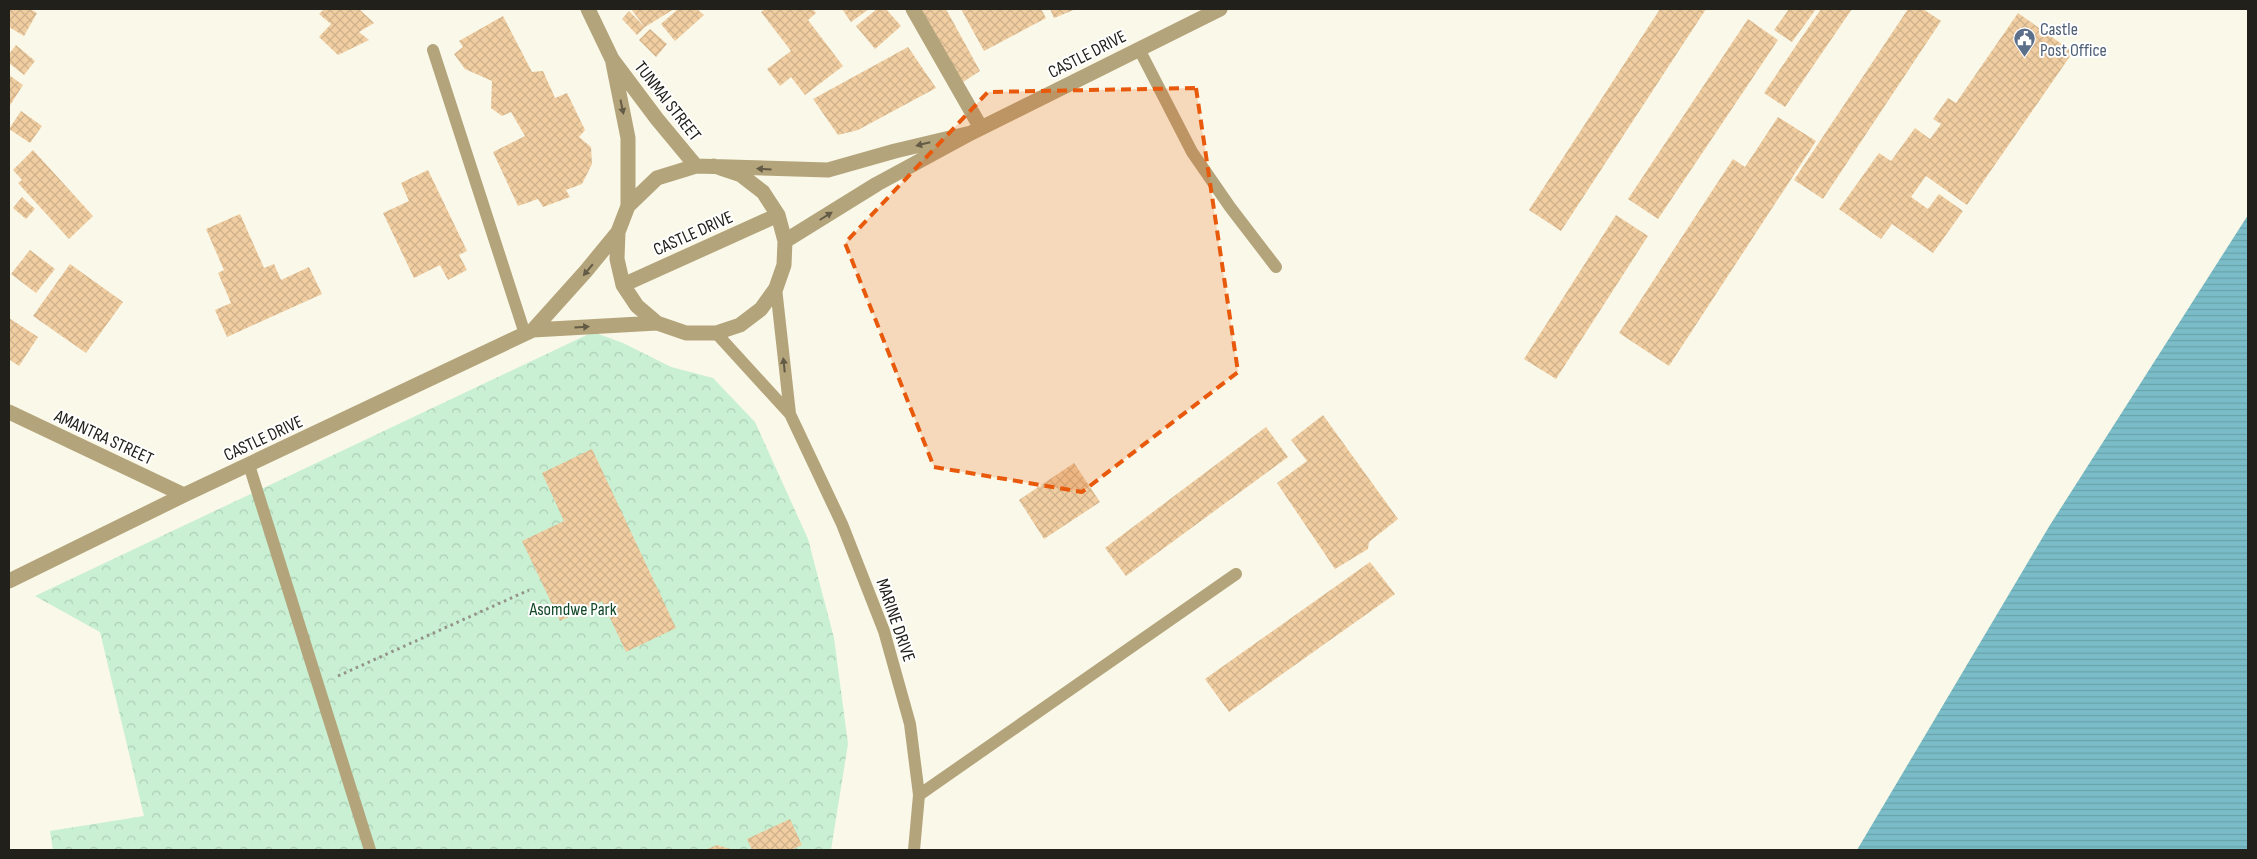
<svg xmlns="http://www.w3.org/2000/svg" width="2257" height="859" viewBox="0 0 2257 859" font-family="'Sofia Sans Condensed',sans-serif">
<defs>
<pattern id="park-crowns" width="20" height="18" patternUnits="userSpaceOnUse" patternTransform="scale(1.25)"><rect width="20" height="18" fill="#c9f0d3"/><path d="M2 6a3 3 0 1 1 6 0M12 15a3 3 0 1 1 6 0" fill="none" stroke="#acceb5"/></pattern>
<pattern id="water-rules" width="6" height="5" patternUnits="userSpaceOnUse" patternTransform="scale(1.25)"><rect width="6" height="5" fill="#7abdc8"/><path d="M0 2.5h6" fill="none" stroke="#69a2ab"/></pattern>
<pattern id="building-cross-hatch" width="8" height="8" patternUnits="userSpaceOnUse" patternTransform="scale(1.25)"><rect width="8" height="8" fill="#f1cea2"/><path d="M0 0l8 8M0 8l8-8" fill="none" stroke="#ceb18b"/></pattern>
</defs>
<rect width="100%" height="100%" fill="#faf8e8"/>
<path fill="url(#park-crowns)" d="M 593,332 L 623,343 L 671,367 L 713,378 L 755,422 L 808,539 L 834,638 L 848,744 L 831,850 L 53,850 L 50,831 L 144,816 L 100,632 L 35,596 Z"/>
<path fill="url(#water-rules)" d="M 2248,215 L 2248,850 L 1857,850 L 2050,525 Z"/>
<path fill="url(#building-cross-hatch)" d="M 9,9 L 30,9 L 37,13 L 24,36 L 9,27 Z
M 324,9 L 359,9 L 374,23 L 359,32 L 369,40 L 338,55 L 319,37 L 331,24 L 319,14 Z
M 631,9 L 674,9 L 645,27 L 637,35 L 622,19 L 629,11 L 645,27 Z
M 678,9 L 697,9 L 704,15 L 675,41 L 661,24 Z
M 765,9 L 813,9 L 816,13 L 808,20 L 843,66 L 805,95 L 791,77 L 780,86 L 767,69 L 791,51 L 761,12 Z
M 842,9 L 869,9 L 851,22 Z
M 877,9 L 886,9 L 901,26 L 875,49 L 856,26 Z
M 919,9 L 946,9 L 980,71 L 963,82 Z
M 961,9 L 1041,9 L 1046,18 L 984,51 Z
M 1050,9 L 1076,9 L 1054,18 Z
M 1660,9 L 1706,9 L 1561,231 L 1529,210 Z
M 1789,9 L 1816,9 L 1792,42 L 1774,30 Z
M 1821,9 L 1852,9 L 1785,107 L 1764,93 Z
M 1908,9 L 1923,9 L 1941,21 L 1823,199 L 1794,180 Z
M 2018,13 L 2073,52 L 1967,205 L 1926,176 L 1911,197 L 1928,209 L 1939,194 L 1963,211 L 1933,253 L 1892,224 L 1881,239 L 1839,209 L 1879,153 L 1891,161 L 1915,128 L 1930,139 L 1941,124 L 1933,119 L 1948,98 L 1956,103 Z
M 503,16 L 532,72 L 543,71 L 555,98 L 567,93 L 585,130 L 579,137 L 591,147 L 592,164 L 582,184 L 566,190 L 570,197 L 543,207 L 538,199 L 518,206 L 493,152 L 525,136 L 511,112 L 502,116 L 491,108 L 492,81 L 465,69 L 454,54 L 463,47 L 459,41 Z
M 1748,19 L 1778,40 L 1658,219 L 1628,199 Z
M 650,29 L 667,44 L 656,57 L 639,40 Z
M 16,45 L 35,61 L 24,75 L 9,63 L 9,54 Z
M 908,47 L 936,88 L 858,130 L 838,135 L 813,99 Z
M 9,75 L 23,85 L 9,107 Z
M 21,111 L 42,126 L 30,143 L 9,129 Z
M 1778,117 L 1816,141 L 1669,366 L 1619,333 L 1733,159 L 1745,167 Z
M 33,150 L 93,216 L 69,239 L 18,183 L 22,180 L 13,170 Z
M 428,170 L 467,251 L 459,255 L 467,270 L 448,280 L 440,265 L 414,278 L 383,213 L 409,201 L 401,183 Z
M 22,197 L 35,209 L 26,219 L 13,208 Z
M 240,214 L 264,268 L 274,264 L 281,280 L 309,267 L 322,294 L 227,337 L 215,310 L 231,303 L 218,273 L 224,270 L 206,229 Z
M 1616,215 L 1648,236 L 1556,379 L 1524,359 Z
M 30,250 L 55,269 L 36,293 L 11,274 Z
M 70,264 L 123,302 L 86,353 L 33,316 Z
M 9,318 L 38,337 L 19,366 L 10,360 L 9,362 Z
M 1323,415 L 1398,519 L 1369,542 L 1368,549 L 1335,569 L 1277,483 L 1307,461 L 1291,440 Z
M 1266,427 L 1288,457 L 1126,576 L 1105,548 Z
M 592,449 L 676,628 L 626,652 L 602,601 L 560,621 L 522,541 L 564,521 L 542,473 Z
M 1074,463 L 1100,502 L 1044,539 L 1019,500 Z
M 1370,562 L 1395,594 L 1229,712 L 1205,679 Z
M 790,819 L 802,845 L 791,850 L 752,850 L 747,839 Z
M 717,845 L 734,850 L 705,850 Z"/>
<g fill="none" stroke-linecap="round" stroke-linejoin="round">
<path stroke="#949287" stroke-width="3" stroke-dasharray="2.5 4" stroke-linecap="butt" d="M 338,676 L 529,590"/>
<path stroke="#b3a47b" stroke-width="12" d="M 1139,49 L 1192,152 L 1230,207 L 1276,267
M 433,50 L 525,334
M 776,288 L 790,414
M 716,333 L 790,414 L 842,524 L 884,631 L 910,724 L 919,795 L 914,850
M 249,465 L 370,850
M 919,795 L 1236,574"/>
<path stroke="#b3a47b" stroke-width="15" d="M 588,9 L 612,59 L 657,119 L 696,166
M 913,9 L 981,128
M 613,63 L 628,138 L 628,206
M 714,166 L 741,175 L 763,192 L 778,215 L 785,241 L 784,265 L 776,288 L 761,309 L 740,325 L 716,333 L 686,333 L 657,323 L 637,306 L 623,285 L 617,259 L 618,232 L 628,206 L 657,178 L 696,166 L 828,170 L 895,151 L 971,133
M 785,241 L 877,184 L 971,133 L 1220,9
M 623,285 L 778,215
M 533,330 L 586,271 L 618,232
M 9,412 L 184,495
M 9,581 L 184,495 L 533,330 L 657,323"/>
</g>
<defs><path id="oneway-solid" d="M-6-.8H1V-3.2L6.5 0L1 3.2V.8H-6Z" transform="scale(1.25)"/></defs>
<g fill="#635b46">
<use href="#oneway-solid" transform="translate(622 107) rotate(78)"/>
<use href="#oneway-solid" transform="translate(923 144) rotate(166)"/>
<use href="#oneway-solid" transform="translate(764 169) rotate(-177)"/>
<use href="#oneway-solid" transform="translate(826 216) rotate(-32)"/>
<use href="#oneway-solid" transform="translate(588 270) rotate(130)"/>
<use href="#oneway-solid" transform="translate(582 327) rotate(-4)"/>
<use href="#oneway-solid" transform="translate(784 365) rotate(-96)"/>
</g>
<path fill="#e8590c" fill-opacity="0.2" stroke="#e8590c" stroke-width="4" stroke-dasharray="10 6" stroke-linejoin="round" d="M 1196,88 L 1238,372 L 1082,492 L 934,467 L 845,243 L 988,92 Z"/>
<defs>
<symbol id="civic-pin" viewBox="-11 -11 22 30"><path d="M0 17L-7.5 6A9.5 9.5 0 1 1 7.5 6Z" fill="#5c6f8a" stroke="#fff"/><path d="M-.6-6.5H3V-4.5H.6V-3L4-1V1h2V6H-6V1h2V-1L-.6-3ZM-1.2 2.5V6h2.4V2.5Z" fill="#fff"/></symbol>
</defs>
<g fill-rule="evenodd">
<use href="#civic-pin" x="2012" y="26" width="25" height="34"/>
</g>
<g text-anchor="middle" stroke-width="4" stroke-linejoin="round" paint-order="stroke">
<g font-size="18" fill="#4e5e75" stroke="#fff" text-anchor="start">
<text x="2040" y="35">Castle<tspan x="2040" dy="21">Post Office</tspan></text>
</g>
<g font-size="18" fill="#21201a" stroke="#fff">
<text transform="translate(1087 54) rotate(-27)" y="6">CASTLE DRIVE</text>
<text transform="translate(668 101) rotate(52)" y="6">TUNMAI STREET</text>
<text transform="translate(693 233) rotate(-24)" y="6">CASTLE DRIVE</text>
<text transform="translate(104 437) rotate(25)" y="6">AMANTRA STREET</text>
<text transform="translate(263 438) rotate(-25)" y="6">CASTLE DRIVE</text>
<text transform="translate(896 620) rotate(71)" y="6">MARINE DRIVE</text>
</g>
<g font-size="18" fill="#114828" stroke="#fff">
<text x="573" y="615">Asomdwe Park</text>
</g>
</g>
<rect width="2257" height="859" fill="none" stroke="#21201a" stroke-width="20"/>
</svg>
